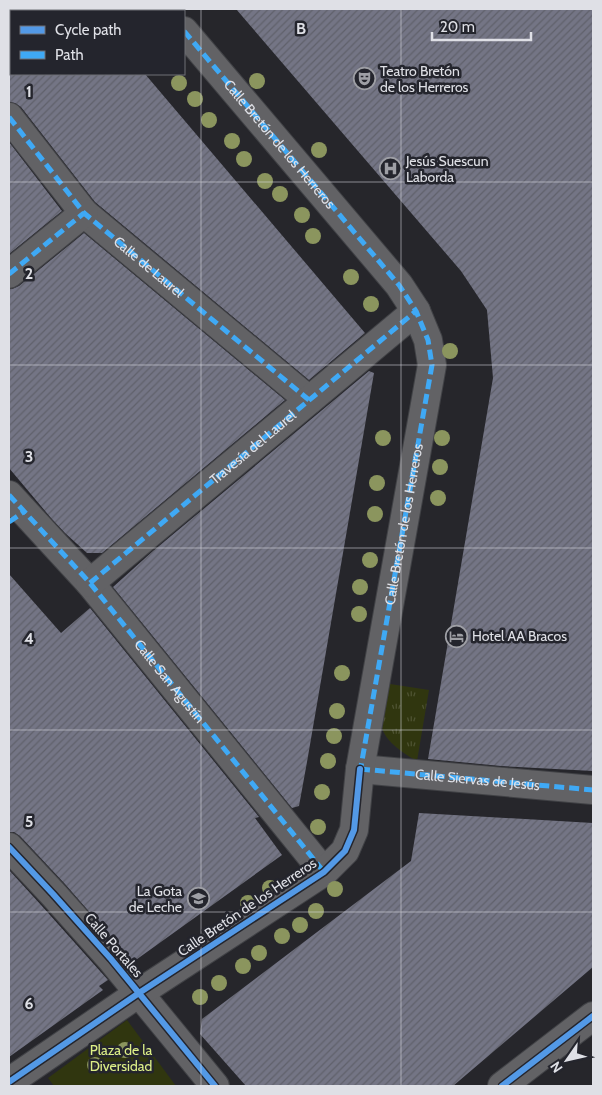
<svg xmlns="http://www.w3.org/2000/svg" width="602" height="1095" viewBox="0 0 602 1095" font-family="Cabin,sans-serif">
<defs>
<pattern id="grass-tufts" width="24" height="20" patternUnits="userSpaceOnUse" patternTransform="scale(1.25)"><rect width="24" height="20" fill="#30360f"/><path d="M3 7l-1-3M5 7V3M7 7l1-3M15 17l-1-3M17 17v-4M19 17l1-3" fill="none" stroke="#4e5332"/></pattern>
<pattern id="building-hatch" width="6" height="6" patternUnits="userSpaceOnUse" patternTransform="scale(1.25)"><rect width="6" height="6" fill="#747585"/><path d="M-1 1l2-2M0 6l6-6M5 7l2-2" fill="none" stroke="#60616b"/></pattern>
</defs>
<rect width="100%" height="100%" fill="#26262b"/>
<path fill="url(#grass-tufts)" d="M 390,684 L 429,690 L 417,761 C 404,754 381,739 381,722 C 380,717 382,711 382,706 C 384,697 383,691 390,684 Z"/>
<path fill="#30360f" d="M 127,1020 L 176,1086 L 54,1086 L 48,1078 Z"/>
<path fill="url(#building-hatch)" d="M 236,9 L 593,9 L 593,771 L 501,766 L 428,759 L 493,378 L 487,310 L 461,271 Z
M 9,74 L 145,74 L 365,333 L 309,380 L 95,202 L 21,107 L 15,103 L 9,102 Z
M 9,142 L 62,211 L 9,254 Z
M 84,233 L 285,400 L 102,553 L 87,553 L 65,533 L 51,518 L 9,468 L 9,289 L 12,289 L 19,286 Z
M 369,371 L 374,373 L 307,762 L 299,806 L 292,808 L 113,587 L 153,551 Z
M 9,574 L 61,633 L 90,608 L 259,817 L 255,818 L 282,855 L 133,962 L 65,884 L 20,836 L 14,832 L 9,832 Z
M 419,813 L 593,823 L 593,967 L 453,1086 L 246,1086 L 200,1034 L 202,1019 L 411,861 Z
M 9,870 L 41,905 L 108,980 L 99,986 L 103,990 L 9,1057 Z"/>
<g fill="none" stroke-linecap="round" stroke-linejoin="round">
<defs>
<g id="minor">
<path d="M 165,9 L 167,11"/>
<path id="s1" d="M 9,117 L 84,213 L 309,400"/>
<path d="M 9,274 L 84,213"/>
<path id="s2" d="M 9,495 L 90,583 L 324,872"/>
<path id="s3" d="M 90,583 L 416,311"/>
<path d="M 360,769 L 593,790"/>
<path d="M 9,847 L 53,894 L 111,959 L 215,1086"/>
<path id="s4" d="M 9,1082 L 139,993 L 324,872 L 345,851 L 354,830 L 360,769 L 432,365 L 428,340 L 416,311 L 399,285 L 184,31"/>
<path d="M 502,1086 L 593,1016"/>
</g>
</defs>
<use href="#minor" stroke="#414246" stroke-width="30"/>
<use href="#minor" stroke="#626265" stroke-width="28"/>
<g stroke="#3fa9f5" stroke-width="5" stroke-dasharray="10 5" stroke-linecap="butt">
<path d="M 165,9 L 167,11"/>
<path id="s5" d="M 184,31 L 399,285 L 416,311 L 428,340 L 432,365 L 360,772"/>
<path d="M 9,117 L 84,213 L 309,400"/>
<path d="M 9,274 L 84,213"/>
<path d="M 9,495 L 90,583 L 324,872"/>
<path d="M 9,522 L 25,511"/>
<path d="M 90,583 L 416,311"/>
<path id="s6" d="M 360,769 L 593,790"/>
</g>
<defs>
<path id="cycleway" d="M 9,847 L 53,894 L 111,959 L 215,1086
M 9,1082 L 139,993 L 324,872 L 345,851 L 354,830 L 360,769
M 502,1086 L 593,1016"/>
</defs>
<use href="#cycleway" stroke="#24252d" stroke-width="9"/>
<use href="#cycleway" stroke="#5399e6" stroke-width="6"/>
</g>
<g fill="#8b955e">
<circle cx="257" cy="81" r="8"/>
<circle cx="179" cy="83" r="8"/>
<circle cx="195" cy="99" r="8"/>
<circle cx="209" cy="120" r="8"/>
<circle cx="232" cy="141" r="8"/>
<circle cx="319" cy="150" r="8"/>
<circle cx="244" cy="159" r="8"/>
<circle cx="265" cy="181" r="8"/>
<circle cx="280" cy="194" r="8"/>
<circle cx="302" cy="215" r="8"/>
<circle cx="313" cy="236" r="8"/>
<circle cx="351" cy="277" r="8"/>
<circle cx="371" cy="304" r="8"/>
<circle cx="450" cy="351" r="8"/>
<circle cx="383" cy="438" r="8"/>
<circle cx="442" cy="438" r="8"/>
<circle cx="440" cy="467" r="8"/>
<circle cx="377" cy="483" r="8"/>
<circle cx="438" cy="498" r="8"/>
<circle cx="375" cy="514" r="8"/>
<circle cx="370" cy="560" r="8"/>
<circle cx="360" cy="587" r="8"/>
<circle cx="359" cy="614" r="8"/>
<circle cx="342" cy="673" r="8"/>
<circle cx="337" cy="711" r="8"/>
<circle cx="334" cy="736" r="8"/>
<circle cx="328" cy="761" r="8"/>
<circle cx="322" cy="792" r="8"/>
<circle cx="318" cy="827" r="8"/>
<circle cx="270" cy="888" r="8"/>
<circle cx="335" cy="889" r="8"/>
<circle cx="248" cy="903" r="8"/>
<circle cx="316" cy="911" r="8"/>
<circle cx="300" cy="925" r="8"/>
<circle cx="282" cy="936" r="8"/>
<circle cx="259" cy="953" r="8"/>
<circle cx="243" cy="966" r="8"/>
<circle cx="219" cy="983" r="8"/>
<circle cx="200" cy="997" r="8"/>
<circle cx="125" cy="1050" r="8"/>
<circle cx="95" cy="1065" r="8"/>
</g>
<path fill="none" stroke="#dfe0e6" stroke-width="1" stroke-opacity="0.55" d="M 201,9 L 201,1086M 401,9 L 401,1086M 9,182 L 593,182M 9,365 L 593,365M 9,548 L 593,548M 9,730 L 593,730M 9,912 L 593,912"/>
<defs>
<symbol id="theatre-ring" viewBox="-11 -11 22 22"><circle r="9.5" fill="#24252d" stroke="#9e9fa5" stroke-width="1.5"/><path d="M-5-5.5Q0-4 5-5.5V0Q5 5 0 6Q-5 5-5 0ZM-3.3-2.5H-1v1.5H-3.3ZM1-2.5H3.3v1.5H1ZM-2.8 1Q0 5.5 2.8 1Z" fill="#9e9fa5"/></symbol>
<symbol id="hospital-ring" viewBox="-11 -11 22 22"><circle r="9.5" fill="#24252d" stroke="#9e9fa5" stroke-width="1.5"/><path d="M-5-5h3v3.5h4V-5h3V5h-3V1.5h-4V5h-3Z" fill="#9e9fa5"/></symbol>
<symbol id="hotel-ring" viewBox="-11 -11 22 22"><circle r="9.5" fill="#24252d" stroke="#9e9fa5" stroke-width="1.5"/><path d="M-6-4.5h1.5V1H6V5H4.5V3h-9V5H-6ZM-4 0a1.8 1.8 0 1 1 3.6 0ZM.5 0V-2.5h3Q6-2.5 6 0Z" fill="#9e9fa5"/></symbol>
<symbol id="school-ring" viewBox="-11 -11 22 22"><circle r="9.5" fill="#24252d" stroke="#9e9fa5" stroke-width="1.5"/><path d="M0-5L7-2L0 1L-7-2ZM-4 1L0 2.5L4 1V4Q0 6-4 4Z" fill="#9e9fa5"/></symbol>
</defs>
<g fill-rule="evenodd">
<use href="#theatre-ring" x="352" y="66" width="25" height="25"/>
<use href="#hospital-ring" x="378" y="156" width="25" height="25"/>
<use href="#hotel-ring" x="444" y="624" width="25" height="25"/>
<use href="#school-ring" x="186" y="886" width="25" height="25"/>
</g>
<g text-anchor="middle" stroke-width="5" stroke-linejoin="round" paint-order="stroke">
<g font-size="14" fill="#dfe0e6" stroke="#24252d" text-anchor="start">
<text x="380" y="76">Teatro Bretón<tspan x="380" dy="16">de los Herreros</tspan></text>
<text x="406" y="166">Jesús Suescun<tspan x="406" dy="16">Laborda</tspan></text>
<text x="472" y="641">Hotel AA Bracos</text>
<text x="182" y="896" text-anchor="end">La Gota<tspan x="182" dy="16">de Leche</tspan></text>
</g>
<g font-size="14" fill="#dfe0e6" stroke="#24252d">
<text dy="5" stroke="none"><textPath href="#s5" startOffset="148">Calle Bretón de los Herreros</textPath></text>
<text dy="5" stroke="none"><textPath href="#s1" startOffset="206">Calle de Laurel</textPath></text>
<text dy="5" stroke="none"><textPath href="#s3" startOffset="212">Travesía del Laurel</textPath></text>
<text dy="5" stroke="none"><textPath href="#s4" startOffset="741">Calle Bretón de los Herreros</textPath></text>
<text dy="5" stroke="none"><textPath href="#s2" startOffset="246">Calle San Agustín</textPath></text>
<text dy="5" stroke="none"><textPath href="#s6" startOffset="118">Calle Siervas de Jesús</textPath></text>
<text transform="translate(247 907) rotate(-34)" y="5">Calle Bretón de los Herreros</text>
<text transform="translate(114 945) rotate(49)" y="5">Calle Portales</text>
</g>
<g font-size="14" fill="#ddef87" stroke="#24252d">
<text x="121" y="1055">Plaza de la<tspan x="121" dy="16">Diversidad</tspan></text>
</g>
</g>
<g font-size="16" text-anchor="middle" font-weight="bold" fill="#dfe0e6" stroke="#24252d" stroke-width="5" stroke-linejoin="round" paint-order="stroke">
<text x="301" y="34">B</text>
<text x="29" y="97">1</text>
<text x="29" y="279">2</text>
<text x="29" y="462">3</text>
<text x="29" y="644">4</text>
<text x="29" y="827">5</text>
<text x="29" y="1009">6</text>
</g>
<rect width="602" height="1095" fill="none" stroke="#dfe0e6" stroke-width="20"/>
<rect x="10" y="10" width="175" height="65" fill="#24252d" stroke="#6f7077"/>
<rect x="20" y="26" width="25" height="8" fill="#5399e6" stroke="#6f7077"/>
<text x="55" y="35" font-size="15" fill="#dfe0e6">Cycle path</text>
<rect x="20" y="51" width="25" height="8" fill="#3fa9f5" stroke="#6f7077"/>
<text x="55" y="60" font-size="15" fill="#dfe0e6">Path</text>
<g transform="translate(567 1060) rotate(236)" stroke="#24252d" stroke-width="4" paint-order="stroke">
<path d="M0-4L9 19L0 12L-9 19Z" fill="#dfe0e6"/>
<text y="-8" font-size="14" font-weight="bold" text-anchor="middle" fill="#dfe0e6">N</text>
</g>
<path d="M432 32v8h99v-8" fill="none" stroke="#dfe0e6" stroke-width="2.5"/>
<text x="440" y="32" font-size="15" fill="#dfe0e6" stroke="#24252d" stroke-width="4" paint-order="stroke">20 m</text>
</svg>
